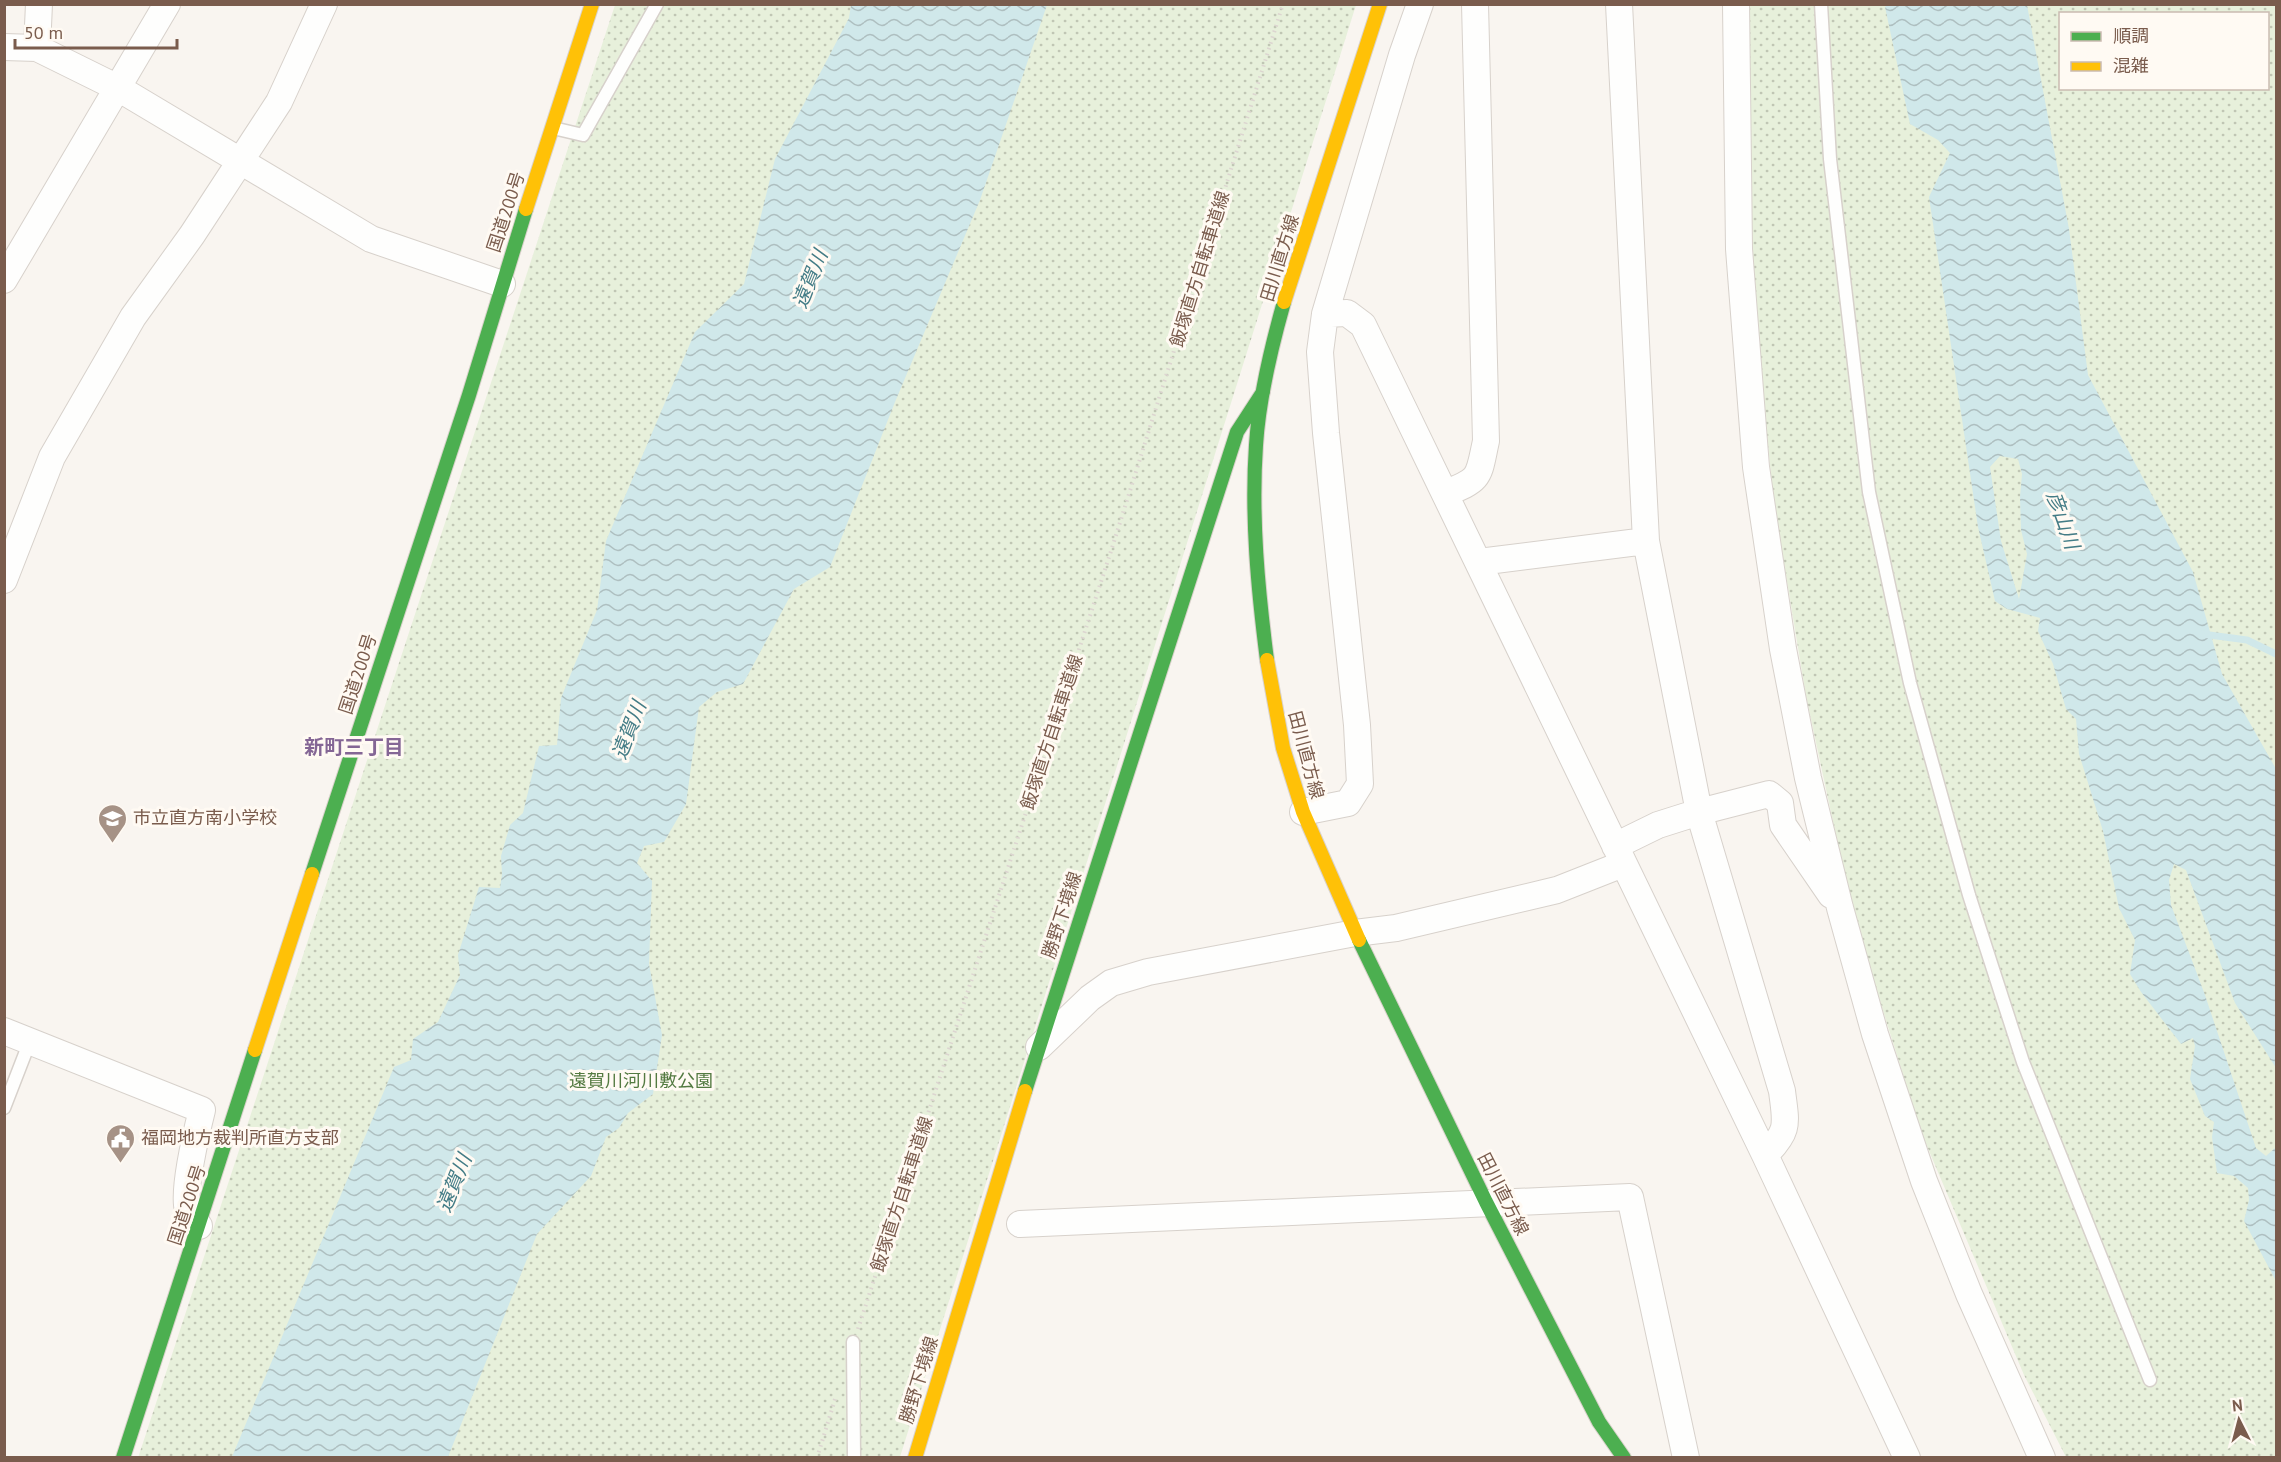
<svg xmlns="http://www.w3.org/2000/svg" width="2281" height="1462" viewBox="0 0 2281 1462" font-family="'PT Sans','Noto Sans JP',sans-serif">
<defs>
<pattern id="grass-dots" width="8" height="8" patternUnits="userSpaceOnUse" patternTransform="scale(1.5)"><rect width="8" height="8" fill="#e7f0db"/><path d="M2 2h.1M6 6h.1" fill="none" stroke="#c0c6b4" stroke-width="1.8" stroke-linecap="round"/></pattern>
<pattern id="water-waves" width="16" height="10" patternUnits="userSpaceOnUse" patternTransform="scale(1.5)"><rect width="16" height="10" fill="#d0e8ea"/><path d="M0 5q4-4 8 0t8 0" fill="none" stroke="#aebfc0"/></pattern>
</defs>
<rect width="100%" height="100%" fill="#f9f5f0"/>
<path fill="url(#grass-dots)" fill-rule="evenodd" d="M 615,5 L 1356,5 L 900,1457 L 138,1458 Z
M 1744,5 L 2276,5 L 2276,1457 L 2066,1457 L 2024,1375 L 1921,1132 L 1853,915 L 1806,696 L 1773,497 L 1750,259 ZM 2060,14 L 2268,14 L 2268,88 L 2060,88 Z"/>
<path fill="url(#water-waves)" fill-rule="evenodd" d="M 1888,4 L 2027,5 L 2069,229 L 2088,375 L 2193,572 L 2222,674 L 2276,769 L 2276,1068 L 2235,1003 L 2186,870 L 2174,864 L 2169,880 L 2171,905 L 2205,995 L 2256,1148 L 2266,1156 L 2275,1148 L 2276,1141 L 2276,1281 L 2244,1221 L 2249,1200 L 2248,1188 L 2234,1176 L 2217,1173 L 2212,1137 L 2214,1122 L 2205,1116 L 2190,1079 L 2195,1046 L 2193,1038 L 2181,1044 L 2141,992 L 2130,974 L 2135,940 L 2119,908 L 2103,831 L 2079,754 L 2076,719 L 2066,709 L 2053,664 L 2038,631 L 2040,618 L 2007,609 L 1995,601 L 1978,527 L 1929,197 L 1950,153 L 1938,140 L 1910,124 L 1885,7 ZM 2000,456 L 2018,459 L 2022,474 L 2020,497 L 2021,530 L 2027,554 L 2019,599 L 2001,541 L 1990,467 Z
M 851,5 L 1047,5 L 980,200 L 895,402 L 830,567 L 794,589 L 743,684 L 717,692 L 699,707 L 686,804 L 664,842 L 644,846 L 637,863 L 652,881 L 649,964 L 662,1035 L 653,1094 L 628,1113 L 619,1128 L 606,1137 L 591,1176 L 537,1234 L 448,1457 L 232,1457 L 394,1067 L 411,1060 L 413,1039 L 438,1022 L 460,975 L 458,955 L 479,887 L 500,888 L 502,874 L 501,856 L 510,825 L 523,813 L 539,746 L 557,745 L 561,698 L 597,610 L 606,541 L 695,332 L 744,284 L 775,159 L 849,18 Z"/>
<g fill="none" stroke-linecap="round" stroke-linejoin="round">
<path stroke="#d0e8ea" stroke-width="7" d="M 2202,634 L 2247,640 L 2276,654"/>
<defs>
<path id="lane" d="M 1821,4 L 1830,159 L 1869,492 L 1910,683 L 1969,895 L 2023,1062 L 2150,1380
M 553,128 L 583,135 L 657,4
M 4,1108 L 30,1041
M 853,1342 L 854,1458"/>
<path id="street" d="M 1619,4 L 1646,541 L 1699,812 L 1782,1091 C 1786,1124 1790,1130 1765,1155
M 1736,4 L 1739,249 L 1756,467 L 1783,649 L 1808,778 L 1840,908 L 1875,1034 L 1924,1181 L 1969,1294 L 2042,1458
M 4,47 L 37,48 L 118,88 L 371,239 L 502,284
M 37,48 L 39,4
M 4,280 L 167,4
M 1325,314 L 1347,313 L 1363,325 L 1765,1155 L 1907,1458
M 1446,493 C 1482,479 1478,477 1486,441 L 1475,4
M 1479,562 L 1646,541
M 4,580 L 52,457 L 133,317 L 192,235 L 279,102 L 324,4
M 1303,812 L 1348,803 L 1360,784 L 1357,725 L 1326,433 L 1320,352 L 1325,314 L 1402,55 L 1420,4
M 1615,846 L 1658,825 L 1699,812 L 1769,794 L 1780,803 L 1783,825 L 1831,895
M 4,1031 L 202,1110 C 197,1130 182,1193 188,1210 C 190,1217 194,1221 199,1226
M 1039,1047 L 1090,998 L 1111,983 L 1148,972 L 1355,933 L 1396,928 L 1557,890 L 1623,864
M 1020,1224 L 1630,1197 L 1686,1458"/>
<path id="fast" d="M 1267,660 C 1258,590 1251,517 1256,445 C 1259,397 1271,348 1284,302
M 312,874 L 469,395 L 526,209
M 1359,940 L 1486,1202 L 1599,1422 L 1624,1458
M 1025,1091 L 1237,432 L 1263,392
M 123,1458 L 255,1050"/>
<path id="slow" d="M 526,209 L 592,4
M 1284,302 L 1380,4
M 1267,660 L 1283,748 L 1303,812 L 1359,940
M 255,1050 L 312,874
M 915,1458 L 1025,1091"/>
</defs>
<use href="#lane" stroke="#d7d1cb" stroke-width="15"/>
<use href="#street" stroke="#d7d1cb" stroke-width="28"/>
<use href="#fast" stroke="#d9d2cb" stroke-width="16"/>
<use href="#slow" stroke="#d9d2cb" stroke-width="16"/>
<path stroke="#dcd5d0" stroke-width="4" stroke-dasharray="1.5 4.5" stroke-linecap="butt" d="M 858,1329 L 1112,548 L 1283,4
M 817,1458 L 836,1396"/>
<use href="#lane" stroke="#fefefd" stroke-width="12"/>
<use href="#street" stroke="#fefefd" stroke-width="26"/>
<use href="#fast" stroke="#4caf50" stroke-width="14"/>
<use href="#slow" stroke="#ffc107" stroke-width="14"/>
</g>
<defs>
<symbol id="school-pin" viewBox="-11 -11 22 30"><path d="M0 17L-7.5 6A9.5 9.5 0 1 1 7.5 6Z" fill="#a69286" stroke="#fffaf3"/><path d="M0-5L7-2L0 1L-7-2ZM-4 1L0 2.5L4 1V4Q0 6-4 4Z" fill="#fff"/></symbol>
<symbol id="civic-pin" viewBox="-11 -11 22 30"><path d="M0 17L-7.5 6A9.5 9.5 0 1 1 7.5 6Z" fill="#a69286" stroke="#fffaf3"/><path d="M-.6-6.5H3V-4.5H.6V-3L4-1V1h2V6H-6V1h2V-1L-.6-3ZM-1.2 2.5V6h2.4V2.5Z" fill="#fff"/></symbol>
</defs>
<g fill-rule="evenodd">
<use href="#school-pin" x="96" y="802" width="33" height="45"/>
<use href="#civic-pin" x="104" y="1122" width="33" height="45"/>
</g>
<g text-anchor="middle" stroke-width="6" stroke-linejoin="round" paint-order="stroke">
<g font-size="18" fill="#7a5c4d" stroke="#fffaf3">
<text transform="translate(506 212) rotate(-72)" y="6">国道200号</text>
<text transform="translate(1280 258) rotate(-73)" y="6">田川直方線</text>
<text transform="translate(1200 269) rotate(-73)" y="6">飯塚直方自転車道線</text>
<text transform="translate(358 674) rotate(-72)" y="6">国道200号</text>
<text transform="translate(1052 732) rotate(-72)" y="6">飯塚直方自転車道線</text>
<text transform="translate(1306 755) rotate(75)" y="6">田川直方線</text>
<text transform="translate(1062 915) rotate(-72)" y="6">勝野下境線</text>
<text transform="translate(902 1194) rotate(-72)" y="6">飯塚直方自転車道線</text>
<text transform="translate(1503 1194) rotate(63)" y="6">田川直方線</text>
<text transform="translate(187 1205) rotate(-72)" y="6">国道200号</text>
<text transform="translate(919 1380) rotate(-73)" y="6">勝野下境線</text>
</g>
<g font-size="18" fill="#7a5c4d" stroke="#fffaf3" text-anchor="start">
<text x="133" y="824">市立直方南小学校</text>
<text x="141" y="1144">福岡地方裁判所直方支部</text>
</g>
<g font-size="18" fill="#537a41" stroke="#fffaf3">
<text x="641" y="1087">遠賀川河川敷公園</text>
</g>
<g font-size="20" font-style="italic" fill="#437c86" stroke="#fffaf3">
<text transform="translate(810 279) rotate(-68)" y="7">遠賀川</text>
<text transform="translate(2063 520) rotate(70)" y="7">彦山川</text>
<text transform="translate(629 730) rotate(-69)" y="7">遠賀川</text>
<text transform="translate(454 1183) rotate(-68)" y="7">遠賀川</text>
</g>
<g font-size="20" font-weight="bold" fill="#846695" stroke="#fffaf3">
<text x="354" y="754">新町三丁目</text>
</g>
</g>
<rect width="2281" height="1462" fill="none" stroke="#7a5c4d" stroke-width="12"/>
<rect x="2059" y="12" width="210" height="78" fill="#fffaf3" stroke="#cabbb1" stroke-width="1.5"/>
<rect x="2071" y="32" width="30" height="9" fill="#4caf50" stroke="#cabbb1" stroke-width="1.5"/>
<text x="2113" y="42" font-size="18" fill="#7a5c4d">順調</text>
<rect x="2071" y="62" width="30" height="9" fill="#ffc107" stroke="#cabbb1" stroke-width="1.5"/>
<text x="2113" y="72" font-size="18" fill="#7a5c4d">混雑</text>
<g transform="translate(2239 1420) rotate(354)" stroke="#fffaf3" stroke-width="4.5" paint-order="stroke">
<path d="M0-4.5L10 22L0 15L-10 22Z" fill="#7a5c4d"/>
<text y="-9" font-size="16" font-weight="bold" text-anchor="middle" fill="#7a5c4d">N</text>
</g>
<path d="M15 39v9h162v-9" fill="none" stroke="#7a5c4d" stroke-width="3"/>
<text x="24" y="39" font-size="18" fill="#7a5c4d" stroke="#fffaf3" stroke-width="4.5" paint-order="stroke">50 m</text>
</svg>
